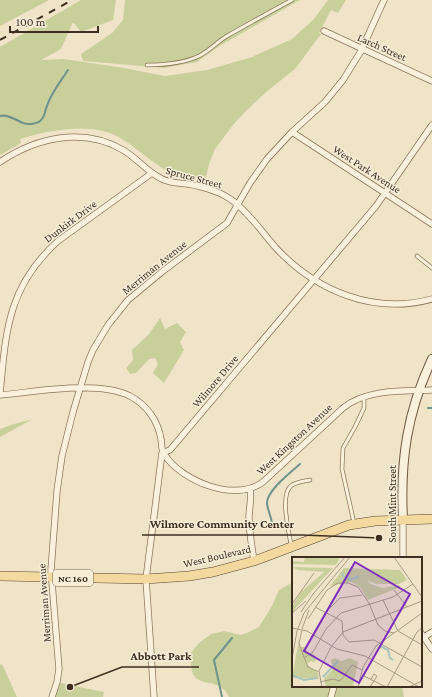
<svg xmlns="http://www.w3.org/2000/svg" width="432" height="697" viewBox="0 0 432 697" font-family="'Crimson Pro',serif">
<rect width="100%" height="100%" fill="#f0e4c8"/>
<path fill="#c9cf9b" d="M 0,0 L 49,0 L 0,26 Z
M 81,0 L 116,0 L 113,20 L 81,32 L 73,22 L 61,49 L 41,60 L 64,59 L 124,68 L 165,76 L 207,70 L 252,57 L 292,39 L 313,20 L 328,0 L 346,0 L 338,13 L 331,10 L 319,33 L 321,34 L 295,69 L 266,92 L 244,113 L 233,125 L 215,149 L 209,164 L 205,182 C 196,180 186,179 178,176 C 158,169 140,150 122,139 C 92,121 51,130 20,139 L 21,143 L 0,155 L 0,47 Z
M 125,0 L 300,0 L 221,45 L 197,62 L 164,68 L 83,61 L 81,54 L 112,33 L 123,20 Z
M 160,318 L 165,329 L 177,323 L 186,332 L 180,342 L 184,350 L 164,383 L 153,373 L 158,364 L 155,358 L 149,359 L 136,373 L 130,374 L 126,368 L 133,360 L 132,350 L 149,334 Z
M 33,419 L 0,437 L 0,429 L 14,424 Z
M 293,582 L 293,686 L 402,686 L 404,697 L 229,697 C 220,677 200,688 193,674 C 191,669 191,661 189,655 L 199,643 L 211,634 L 225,631 L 240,635 L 247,633 L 259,627 L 272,606 L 279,590 Z
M 2,664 L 17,697 L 18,697 L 0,697 L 0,665 Z
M 60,683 L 104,692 L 103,697 L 54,697 Z"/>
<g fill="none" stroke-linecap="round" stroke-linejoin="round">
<path stroke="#6f938a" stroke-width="2" d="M 0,116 C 8,114 16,120 23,123 C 28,125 38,124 41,120 C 45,117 45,110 47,106 C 51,93 61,81 68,70
M 428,408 L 432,408
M 272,523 C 271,517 268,510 267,504 C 266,491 291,472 300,464
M 222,697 L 214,660 L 232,638"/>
<defs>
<path id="lane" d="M 147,65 C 163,65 184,63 199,56 C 209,51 217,42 227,36 C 248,24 270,12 292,0
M 417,256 L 432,268
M 354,523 L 342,469 L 343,448 L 355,427 L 364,408 L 364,396
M 291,545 C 289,531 279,494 292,485 C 297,482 305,481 310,480"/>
<path id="street" d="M 324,31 L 432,81
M 292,132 L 432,224
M 0,162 C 37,137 83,127 123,150 C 137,158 147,172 162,179 C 170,183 179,183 188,184 C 205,187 220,191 233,201 C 250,214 262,232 276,248 C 316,291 374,315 432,299
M 0,393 C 6,330 8,286 58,241 L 152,173
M 0,395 C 37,392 96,380 130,396 C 147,405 158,421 161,439 C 162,444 161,450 164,454 C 181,481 235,503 263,482 L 343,408 C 366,389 404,391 432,390
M 250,489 C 252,499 249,508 249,517 C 249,532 252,547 254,561
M 403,519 L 403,558
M 421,633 L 432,649
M 424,637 L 432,632
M 52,697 L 57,682 L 59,669 L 51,570 L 57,491 L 62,456 L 73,412 L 88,362 L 93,350 L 108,325 L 128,300 L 163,271 L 227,223 L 250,183 L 267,159 L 292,132 L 325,102 L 343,80 L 361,51 L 384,0
M 154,697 L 146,579 L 162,453 L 170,450 L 376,206 L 432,125
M 331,697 L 334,686"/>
<path id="secondary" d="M 403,519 C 400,461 407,412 432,359"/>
<path id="primary" d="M 0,576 L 146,579 L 189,576 L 213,572 L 254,561 L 349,525 L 375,521 L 432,519"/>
</defs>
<use href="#lane" stroke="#8d765c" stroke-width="4.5"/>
<use href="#street" stroke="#8d765c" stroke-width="7"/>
<use href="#secondary" stroke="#6f573f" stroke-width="10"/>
<use href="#primary" stroke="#5b4430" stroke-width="10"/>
<use href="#lane" stroke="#faf1dc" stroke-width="3"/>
<use href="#street" stroke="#faf1dc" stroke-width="5.5"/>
<use href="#secondary" stroke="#faf1dc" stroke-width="8"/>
<use href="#primary" stroke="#f3d9a0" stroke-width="9"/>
<path stroke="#3d2e20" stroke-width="2" stroke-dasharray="7 7" stroke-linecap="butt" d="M 0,40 L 72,0"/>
</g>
<g text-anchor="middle" stroke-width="3" stroke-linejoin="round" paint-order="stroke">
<rect fill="#f7eed8" stroke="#756857" stroke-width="1" x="53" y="570" width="40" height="16" rx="3"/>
<g font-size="10" font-weight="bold" fill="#3d2e20">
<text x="73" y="582">NC 160</text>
</g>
<g font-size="11" fill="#3d2e20" stroke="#f7eed8">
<text transform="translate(382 47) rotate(24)" y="4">Larch Street</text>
<text transform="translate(367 169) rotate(33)" y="4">West Park Avenue</text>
<text transform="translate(194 177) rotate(15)" y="4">Spruce Street</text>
<text transform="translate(70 221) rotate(-37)" y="4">Dunkirk Drive</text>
<text transform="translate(154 267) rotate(-39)" y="4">Merriman Avenue</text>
<text transform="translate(215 381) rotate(-50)" y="4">Wilmore Drive</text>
<text transform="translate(294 439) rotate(-43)" y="4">West Kingston Avenue</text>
<text transform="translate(392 504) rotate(-90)" y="4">South Mint Street</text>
<text transform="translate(217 556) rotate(-13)" y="4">West Boulevard</text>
<text transform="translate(44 603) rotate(-94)" y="4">Merriman Avenue</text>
</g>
</g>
<g transform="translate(292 557)">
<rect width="130" height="130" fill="#f0e4c8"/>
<path d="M 13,0 L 46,0 L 47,2 L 44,8 L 0,7 L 0,4 L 12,5 ZM 0,10 L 41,11 L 0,55 L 0,49 L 9,35 L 32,15 L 6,13 ZM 52,11 L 108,13 L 115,23 L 107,27 L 84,27 L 75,23 L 79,27 L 91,31 L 107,28 L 108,30 L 76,43 L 67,29 L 59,25 L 38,29 ZM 7,82 L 8,90 L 14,90 L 16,99 L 20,96 L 25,101 L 22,106 L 20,104 L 14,107 L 26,116 L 27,122 L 0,121 ZM 43,101 L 50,104 L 58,101 L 66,105 L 61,130 L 34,130 L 32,122 L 41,112 L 39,103 Z" fill="#c9cf9b"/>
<path fill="none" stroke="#a9c4bc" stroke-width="2" d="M 50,15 L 51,19 L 59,23 L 67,19M 88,89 L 96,93 L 98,101 L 101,103M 0,118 L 12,123 L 25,121M 31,120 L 46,104"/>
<path fill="none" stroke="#a89b85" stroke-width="1" d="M 102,0 L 130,40M 102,33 L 115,50M 91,43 L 106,74 L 130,88M 0,47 L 22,16M 23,50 L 50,64 L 51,78 L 57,85 L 82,83 L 130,110M 9,55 L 21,37 L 53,0M 34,55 L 48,41 L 70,38M 0,56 L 14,44M 16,62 L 35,33 L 46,26 L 56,26 L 66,30 L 77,46 L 86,68 L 93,74 L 102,76M 0,71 L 15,74 L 45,92 L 73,99 L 127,130M 10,72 L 17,53M 10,73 L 7,86 L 12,100 L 16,110 L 27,115M 12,101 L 21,95 L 34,72 L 49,56 L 101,40 L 121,27M 0,102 L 5,74 L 12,56 L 58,0M 70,118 L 94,130M 28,125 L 41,122 L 48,124 L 60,108 L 70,113M 30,130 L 27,114 L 39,90 L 51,75 L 130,44M 66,130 L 71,110 L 84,89 L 130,56M 78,130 L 85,119 L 82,117 L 79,122M 95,130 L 125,75 L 130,71M 117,130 L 130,124"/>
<path fill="#7b2cbf" fill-opacity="0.15" stroke="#7b2cbf" stroke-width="2" d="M 63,5 L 118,37 L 67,126 L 12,94 Z"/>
<rect width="130" height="130" fill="none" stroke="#3d2e20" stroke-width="2"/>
</g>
<path fill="none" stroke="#3d2e20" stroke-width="1.5" d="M379 538L302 535H142M70 687L122 667H199"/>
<g fill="#3d2e20" stroke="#f7eed8" stroke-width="1.5">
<circle cx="379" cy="538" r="4"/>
<circle cx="70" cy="687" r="4"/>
</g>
<g font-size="12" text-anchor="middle" font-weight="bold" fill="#3d2e20" stroke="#f7eed8" stroke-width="3" stroke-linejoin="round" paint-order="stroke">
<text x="222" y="528">Wilmore Community Center</text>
<text x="161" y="660">Abbott Park</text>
</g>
<path d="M10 26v6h88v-6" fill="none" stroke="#3d2e20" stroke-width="2"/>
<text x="16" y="26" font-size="12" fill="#3d2e20" stroke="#f7eed8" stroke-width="3" paint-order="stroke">100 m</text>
</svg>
